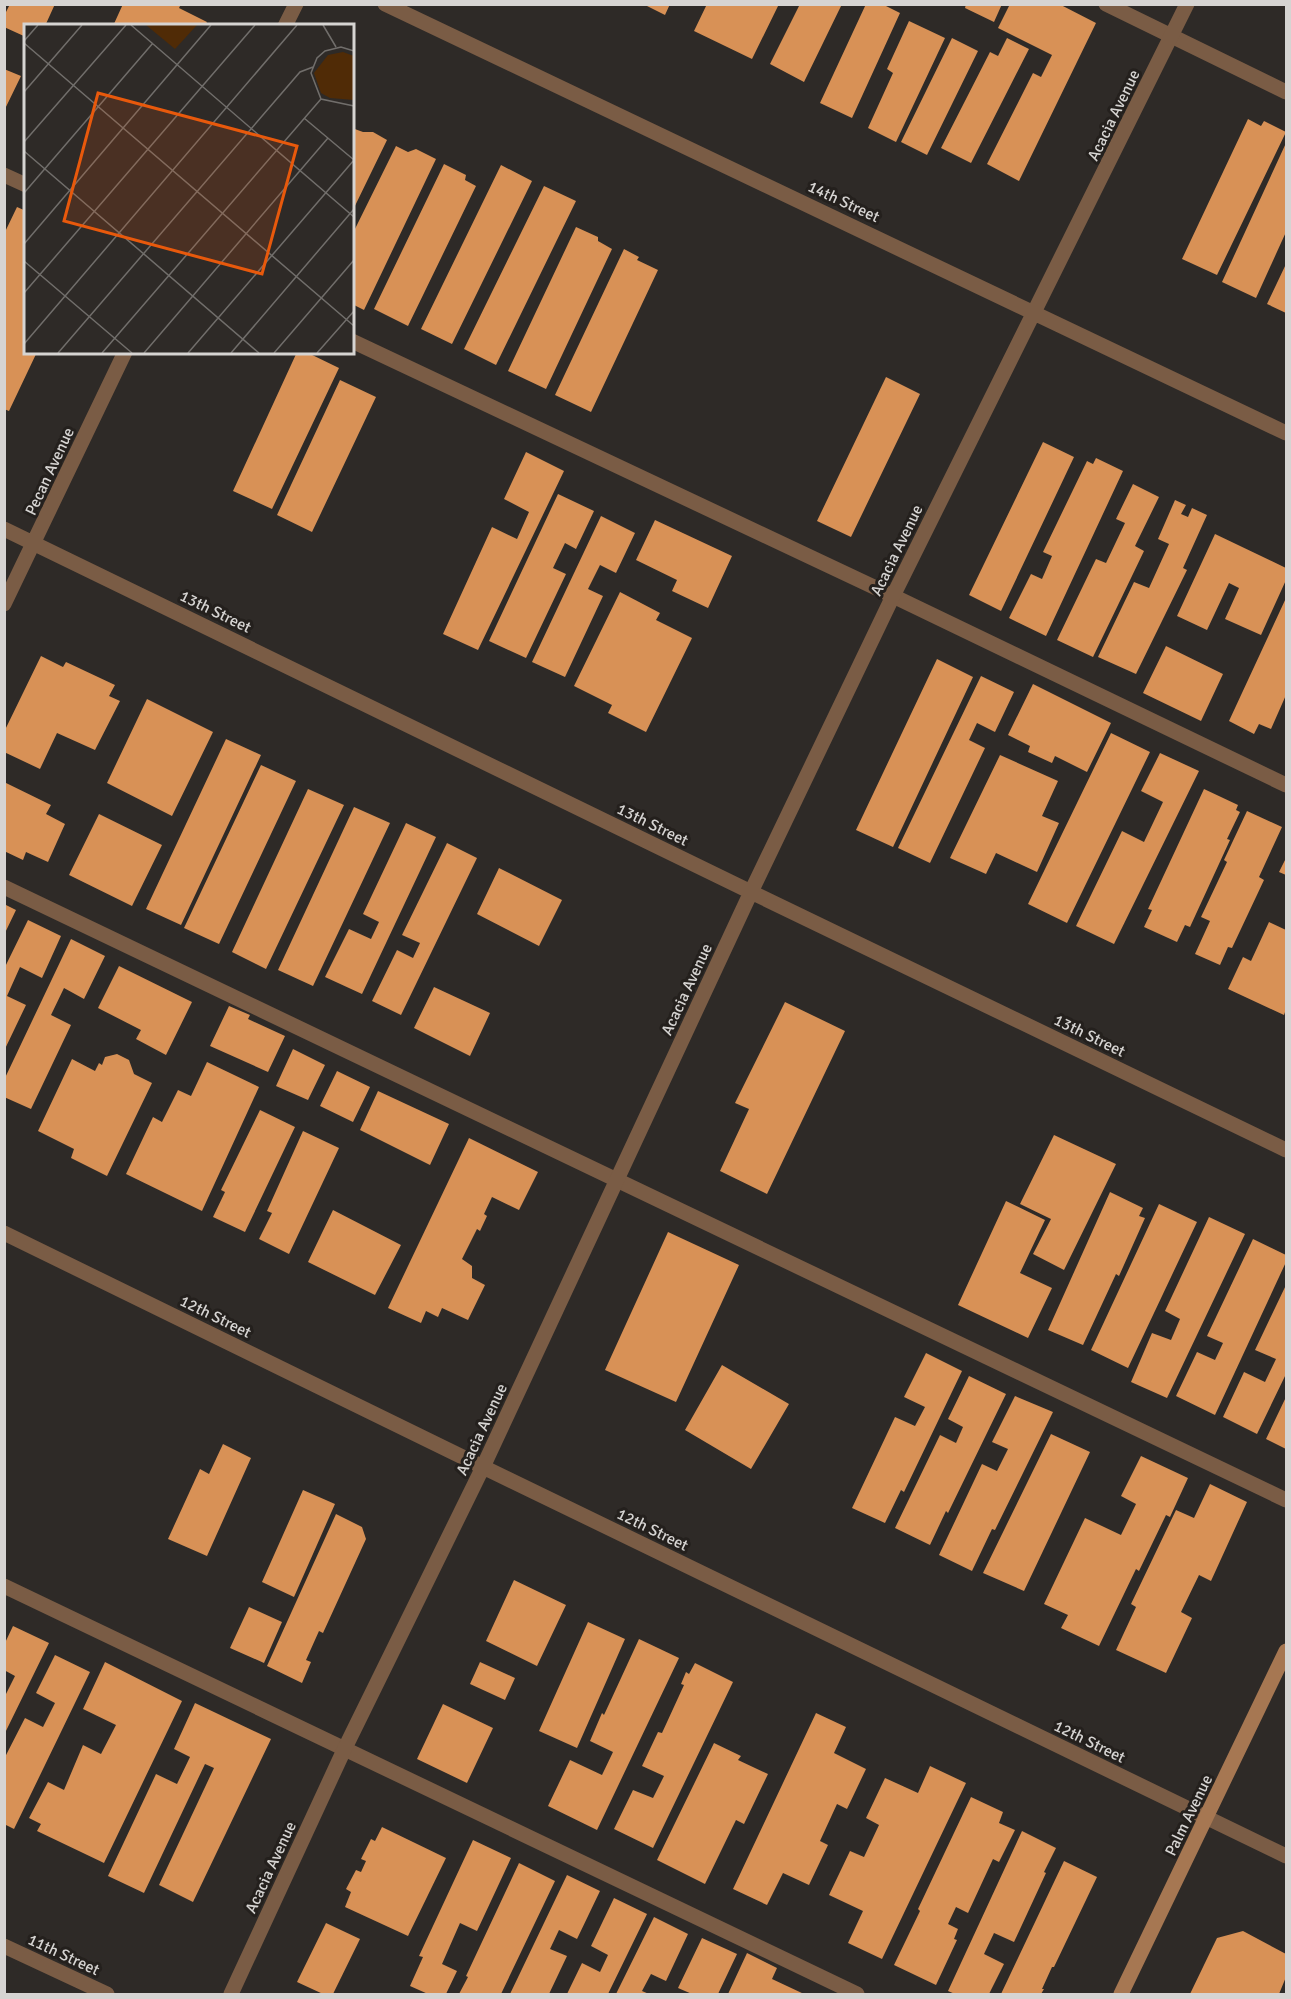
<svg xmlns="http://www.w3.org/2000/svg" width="1291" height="1999" viewBox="0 0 1291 1999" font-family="Signika,sans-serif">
<rect width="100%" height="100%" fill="#2e2a27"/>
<path fill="#d89156" d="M 10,4 L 55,4 L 45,26 L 26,26 L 26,37 L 4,27 L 4,16 Z
M 123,4 L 181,4 L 179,8 L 207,22 L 205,26 L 113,26 Z
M 643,4 L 670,4 L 665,15 Z
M 707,4 L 779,4 L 752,59 L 694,31 Z
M 800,4 L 842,4 L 804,82 L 770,64 Z
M 866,4 L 882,4 L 900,13 L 852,118 L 820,103 Z
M 966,4 L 1002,4 L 994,22 L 965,8 Z
M 1010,4 L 1059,4 L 1096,23 L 1019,181 L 987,164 L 1033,73 L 1041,77 L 1052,55 L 998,28 Z
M 909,21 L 945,38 L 896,142 L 868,128 L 893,73 L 887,69 Z
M 952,38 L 978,51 L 927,155 L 901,142 Z
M 1007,38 L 1029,49 L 971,163 L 941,148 L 990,52 L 998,56 Z
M 4,69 L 21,76 L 4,111 Z
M 1248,119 L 1261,126 L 1264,121 L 1286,132 L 1217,275 L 1182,259 Z
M 352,128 L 363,132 L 373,132 L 387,140 L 352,212 Z
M 1286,143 L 1286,232 L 1256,298 L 1222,282 Z
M 396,146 L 408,152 L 416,149 L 436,159 L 364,310 L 352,304 L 352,235 Z
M 444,164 L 466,175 L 465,180 L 476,186 L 408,326 L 374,309 Z
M 501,165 L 532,181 L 452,344 L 421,329 Z
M 544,186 L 576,201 L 496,365 L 464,349 Z
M 17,207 L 26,211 L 26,352 L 37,352 L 9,411 L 4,409 L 4,234 Z
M 576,227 L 598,237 L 598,241 L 612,249 L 546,389 L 508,371 Z
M 624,249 L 639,257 L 637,260 L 658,270 L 591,412 L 555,395 Z
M 1286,264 L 1286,313 L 1267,304 Z
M 297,352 L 306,352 L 339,368 L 272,509 L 233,491 Z
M 886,377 L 920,394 L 851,537 L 817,521 Z
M 340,380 L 376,397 L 312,532 L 277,515 Z
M 1043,442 L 1074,457 L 1001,611 L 969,595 Z
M 526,452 L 564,471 L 478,650 L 443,634 L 492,527 L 517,539 L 529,512 L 504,499 Z
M 1096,458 L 1123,471 L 1046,636 L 1009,618 L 1031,574 L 1042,579 L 1052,556 L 1043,552 L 1087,461 L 1093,464 Z
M 1133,484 L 1159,497 L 1135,546 L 1144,551 L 1093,657 L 1057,640 L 1096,559 L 1106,563 L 1125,523 L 1116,519 Z
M 558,494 L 594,511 L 576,549 L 565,543 L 553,568 L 566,574 L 526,658 L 489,641 Z
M 1175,500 L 1186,505 L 1181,514 L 1188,517 L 1192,508 L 1207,515 L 1183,568 L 1187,570 L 1136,674 L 1098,657 L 1134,582 L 1149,588 L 1169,544 L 1158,539 Z
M 601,516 L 635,533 L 616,573 L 600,565 L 588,589 L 603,596 L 565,677 L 532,662 Z
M 655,520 L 732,556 L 708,608 L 672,591 L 677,580 L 636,560 Z
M 1215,534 L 1286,568 L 1286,580 L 1261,635 L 1225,619 L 1239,588 L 1229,583 L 1207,630 L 1177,616 Z
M 620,592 L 660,613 L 656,620 L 692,638 L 646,732 L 608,713 L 612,705 L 574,686 Z
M 1286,598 L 1286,695 L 1271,729 L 1259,724 L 1254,734 L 1229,721 Z
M 1166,646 L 1223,674 L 1201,721 L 1143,693 Z
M 41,656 L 63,667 L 66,662 L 115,685 L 109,696 L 120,701 L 95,750 L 57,733 L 40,769 L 4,752 L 4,732 Z
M 937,659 L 973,677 L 893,847 L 856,830 Z
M 981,676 L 1014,692 L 995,732 L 977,723 L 969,740 L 985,748 L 930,863 L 898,848 Z
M 1033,684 L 1111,723 L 1087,772 L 1055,756 L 1052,763 L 1028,752 L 1030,746 L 1008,735 Z
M 147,699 L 213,732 L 172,816 L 107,783 Z
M 1111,733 L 1150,752 L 1067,923 L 1028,904 Z
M 226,739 L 261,755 L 181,925 L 146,909 Z
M 1160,753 L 1199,771 L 1114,944 L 1076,926 L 1122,831 L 1144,842 L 1163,802 L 1141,791 Z
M 1000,755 L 1058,781 L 1042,816 L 1059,823 L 1037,872 L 996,853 L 986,874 L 950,858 Z
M 261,765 L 296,781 L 219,944 L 184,928 Z
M 4,782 L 51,805 L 46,814 L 65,824 L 48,862 L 26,852 L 23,860 L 4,851 Z
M 308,789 L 344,805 L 266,969 L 232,952 Z
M 1204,789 L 1238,805 L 1236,810 L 1240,812 L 1227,839 L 1230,840 L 1190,927 L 1185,925 L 1177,942 L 1144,927 L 1152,910 L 1148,909 Z
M 354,807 L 390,823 L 313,986 L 278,970 Z
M 1247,811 L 1282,827 L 1259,877 L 1264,880 L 1232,948 L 1228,947 L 1220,965 L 1195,954 L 1210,921 L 1201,917 L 1227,862 L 1224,860 Z
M 99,814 L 162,845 L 132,906 L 69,875 Z
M 406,823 L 436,837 L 362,994 L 325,977 L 349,929 L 371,939 L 379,922 L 363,914 Z
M 447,843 L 477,858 L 401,1015 L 372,1001 L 397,950 L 413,958 L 420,943 L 402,935 Z
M 1286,858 L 1286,875 L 1279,872 Z
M 499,868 L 562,900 L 539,946 L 477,914 Z
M 4,904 L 16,910 L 4,935 Z
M 28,920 L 61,936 L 42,978 L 20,967 L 7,996 L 26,1005 L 4,1051 L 4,969 Z
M 1269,922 L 1286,930 L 1286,1009 L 1284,1015 L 1228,989 L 1243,957 L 1251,961 Z
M 71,939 L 105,956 L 84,999 L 64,988 L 51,1015 L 71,1025 L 31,1109 L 4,1097 L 4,1080 Z
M 119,966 L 192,1002 L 166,1055 L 136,1039 L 141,1030 L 98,1008 Z
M 434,987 L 490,1013 L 470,1056 L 414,1028 Z
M 785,1002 L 845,1031 L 767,1194 L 720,1171 L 749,1109 L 735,1103 Z
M 229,1006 L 250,1015 L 248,1019 L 285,1036 L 268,1072 L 210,1046 Z
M 293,1049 L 325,1065 L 308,1100 L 276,1086 Z
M 117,1054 L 129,1060 L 134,1074 L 152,1083 L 107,1176 L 71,1158 L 74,1149 L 38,1131 L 72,1059 L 95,1071 L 99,1063 L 102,1065 L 105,1057 Z
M 207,1062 L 259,1087 L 202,1211 L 126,1174 L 153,1117 L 162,1122 L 178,1090 L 191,1096 Z
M 337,1071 L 370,1087 L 353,1122 L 320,1106 Z
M 378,1091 L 449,1124 L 430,1165 L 360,1130 Z
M 260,1110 L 295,1127 L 245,1232 L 213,1217 L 225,1192 L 221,1190 Z
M 303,1131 L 339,1148 L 289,1254 L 259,1239 L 272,1213 L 267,1211 Z
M 1054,1135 L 1116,1164 L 1064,1270 L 1033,1254 L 1051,1219 L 1020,1204 Z
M 469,1138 L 538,1172 L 519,1210 L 492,1197 L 484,1214 L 487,1216 L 480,1231 L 477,1229 L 462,1259 L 472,1266 L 472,1278 L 485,1285 L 468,1320 L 442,1308 L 438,1317 L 426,1311 L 421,1323 L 388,1308 Z
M 1110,1192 L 1143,1208 L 1139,1216 L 1145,1218 L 1119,1276 L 1116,1274 L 1083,1345 L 1048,1330 Z
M 1006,1201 L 1045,1220 L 1020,1273 L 1052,1288 L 1028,1338 L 958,1305 Z
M 1159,1204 L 1197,1222 L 1128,1368 L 1091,1350 Z
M 333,1210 L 401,1245 L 375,1295 L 308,1262 Z
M 1209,1217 L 1245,1234 L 1167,1398 L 1131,1382 L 1152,1333 L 1171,1340 L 1180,1319 L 1165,1311 Z
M 668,1232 L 739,1265 L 676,1402 L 605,1370 Z
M 1253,1239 L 1286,1255 L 1286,1262 L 1215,1415 L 1176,1396 L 1197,1352 L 1215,1360 L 1223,1343 L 1207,1336 Z
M 1286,1285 L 1286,1374 L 1257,1434 L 1223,1417 L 1244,1372 L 1265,1382 L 1276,1359 L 1255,1350 Z
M 926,1353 L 962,1371 L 904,1492 L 901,1490 L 885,1523 L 852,1508 L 895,1417 L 915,1426 L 925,1407 L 904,1397 Z
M 722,1365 L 789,1404 L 751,1469 L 685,1430 Z
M 969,1376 L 1006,1394 L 948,1513 L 946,1511 L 930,1545 L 895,1528 L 940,1435 L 956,1443 L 963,1427 L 948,1419 Z
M 1015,1396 L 1053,1412 L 995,1530 L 992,1529 L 972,1571 L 939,1555 L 982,1464 L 997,1471 L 1008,1449 L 992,1442 Z
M 1286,1397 L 1286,1449 L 1266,1439 Z
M 1051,1434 L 1090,1452 L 1024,1591 L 983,1573 Z
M 223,1444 L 251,1458 L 207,1556 L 168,1539 L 200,1469 L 209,1474 Z
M 1141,1456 L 1188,1478 L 1170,1517 L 1166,1515 L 1139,1571 L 1136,1569 L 1099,1646 L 1061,1628 L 1068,1615 L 1044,1604 L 1085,1518 L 1121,1535 L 1136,1504 L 1121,1496 Z
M 1210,1484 L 1247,1502 L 1211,1581 L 1199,1575 L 1181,1612 L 1192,1618 L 1166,1673 L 1116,1650 L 1136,1607 L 1131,1604 L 1176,1510 L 1194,1518 Z
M 303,1490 L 335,1504 L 294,1597 L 262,1582 Z
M 336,1514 L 362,1527 L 366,1539 L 323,1633 L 319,1631 L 306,1660 L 311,1662 L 302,1683 L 267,1666 Z
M 514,1580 L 566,1605 L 537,1666 L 486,1641 Z
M 249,1607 L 282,1622 L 264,1663 L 230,1648 Z
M 588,1622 L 625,1639 L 577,1748 L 539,1731 Z
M 13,1626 L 49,1643 L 4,1735 L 4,1698 L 15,1676 L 4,1670 L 4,1645 Z
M 639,1639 L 679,1658 L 597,1830 L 548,1806 L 570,1760 L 602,1775 L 613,1752 L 590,1741 L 602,1713 L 604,1715 Z
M 55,1655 L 90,1672 L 14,1829 L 4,1824 L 4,1759 L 25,1718 L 43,1727 L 55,1703 L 36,1693 Z
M 105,1662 L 182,1701 L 104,1863 L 37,1831 L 41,1824 L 29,1818 L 48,1782 L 64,1790 L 83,1745 L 101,1754 L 116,1725 L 83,1709 Z
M 480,1662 L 515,1678 L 505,1700 L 470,1684 Z
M 695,1663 L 733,1682 L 653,1848 L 614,1829 L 633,1790 L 653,1798 L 664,1776 L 642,1766 L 658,1732 L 662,1733 L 684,1685 L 681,1684 L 686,1672 L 689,1674 Z
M 195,1703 L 271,1739 L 193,1902 L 159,1885 L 214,1768 L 205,1764 L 144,1893 L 108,1876 L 156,1774 L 177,1784 L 190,1757 L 174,1749 Z
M 443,1704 L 493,1728 L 467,1783 L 417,1759 Z
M 816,1713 L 846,1727 L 834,1753 L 866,1769 L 847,1809 L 837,1804 L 820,1841 L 828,1845 L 809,1885 L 783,1873 L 767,1905 L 733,1889 Z
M 714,1743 L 741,1756 L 738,1760 L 768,1774 L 744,1824 L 736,1820 L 705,1884 L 657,1860 Z
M 930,1766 L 966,1783 L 882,1959 L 848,1943 L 863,1911 L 829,1895 L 850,1851 L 864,1857 L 879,1825 L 866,1818 L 885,1778 L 918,1793 Z
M 971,1797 L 1003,1812 L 999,1823 L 1015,1830 L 999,1862 L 993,1859 L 968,1913 L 956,1907 L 948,1924 L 958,1929 L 954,1939 L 957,1940 L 936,1985 L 894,1965 L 920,1911 L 918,1909 Z
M 382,1827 L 446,1858 L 408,1936 L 345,1907 L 351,1892 L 346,1889 L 356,1870 L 361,1872 L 366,1861 L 361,1859 L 371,1839 L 375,1841 Z
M 1022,1831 L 1056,1848 L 1044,1872 L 1046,1873 L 1014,1942 L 994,1933 L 984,1954 L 1004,1964 L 989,1994 L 955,1994 L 948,1991 Z
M 473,1840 L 511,1858 L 477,1931 L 460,1923 L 442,1964 L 457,1971 L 446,1994 L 428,1994 L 410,1986 L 423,1957 L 419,1956 Z
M 1064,1861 L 1097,1877 L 1054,1967 L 1052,1967 L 1042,1989 L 1044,1989 L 1041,1994 L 1001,1994 Z
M 519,1863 L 555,1881 L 501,1994 L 459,1994 L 468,1977 L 466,1976 Z
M 567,1875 L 600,1891 L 577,1939 L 559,1930 L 550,1949 L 567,1956 L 549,1994 L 510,1994 Z
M 614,1898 L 647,1914 L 608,1994 L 567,1994 L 582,1963 L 600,1972 L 608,1955 L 591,1946 Z
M 654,1917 L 688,1934 L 666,1981 L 651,1974 L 642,1991 L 649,1994 L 616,1994 Z
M 326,1923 L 360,1939 L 333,1994 L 323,1994 L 297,1982 Z
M 1243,1931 L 1286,1954 L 1286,1977 L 1279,1994 L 1252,1994 L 1248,1993 L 1247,1994 L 1190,1994 L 1217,1938 Z
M 702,1938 L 737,1954 L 718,1994 L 692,1994 L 678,1988 Z
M 747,1953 L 777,1968 L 772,1979 L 804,1994 L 728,1994 Z"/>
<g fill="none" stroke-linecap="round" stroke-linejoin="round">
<path stroke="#7a5c45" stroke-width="15" d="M 1106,4 L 1286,92
M 4,175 L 26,185
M 352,341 L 893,596 L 1286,785
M 4,887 L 1286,1500
M 4,1586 L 857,1994"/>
<path stroke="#7a5c45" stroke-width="15" d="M 385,4 L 1286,433
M 285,26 L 296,4
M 4,529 L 751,892 L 1286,1150
M 4,604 L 125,352
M 4,1233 L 483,1467 L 1286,1856
M 4,1946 L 107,1994
M 231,1994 L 344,1750 L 483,1467 L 751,892 L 893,596 L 1187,4"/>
<path stroke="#a67752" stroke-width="15" d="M 1121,1994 L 1286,1651"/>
</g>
<g text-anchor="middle" stroke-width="6" stroke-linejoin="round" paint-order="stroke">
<g font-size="16" fill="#d6d4d2" stroke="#24201d">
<text transform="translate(1113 115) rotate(-64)" y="6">Acacia Avenue</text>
<text transform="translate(844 201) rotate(25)" y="6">14th Street</text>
<text transform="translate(49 471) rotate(-65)" y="6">Pecan Avenue</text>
<text transform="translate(896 550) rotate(-64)" y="6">Acacia Avenue</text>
<text transform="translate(216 611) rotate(26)" y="6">13th Street</text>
<text transform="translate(653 824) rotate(26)" y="6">13th Street</text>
<text transform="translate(686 989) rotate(-65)" y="6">Acacia Avenue</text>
<text transform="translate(1090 1035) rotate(26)" y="6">13th Street</text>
<text transform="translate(216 1316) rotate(26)" y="6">12th Street</text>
<text transform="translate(481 1429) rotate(-65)" y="6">Acacia Avenue</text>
<text transform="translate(653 1529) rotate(26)" y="6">12th Street</text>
<text transform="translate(1090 1741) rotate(26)" y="6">12th Street</text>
<text transform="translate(1188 1815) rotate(-64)" y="6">Palm Avenue</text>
<text transform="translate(270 1867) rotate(-65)" y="6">Acacia Avenue</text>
<text transform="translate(64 1954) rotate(25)" y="6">11th Street</text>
</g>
</g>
<g transform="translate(24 24)">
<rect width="330" height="330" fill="#2e2a27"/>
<path d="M 122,1 L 173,1 L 151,25 ZM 319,28 L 330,32 L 330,76 L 306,74 L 297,69 L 290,49 L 304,31 Z" fill="#502b06"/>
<path fill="none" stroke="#716e6b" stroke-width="1.5" d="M 107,1 L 330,193M 299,1 L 312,23M 0,17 L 14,1M 0,19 L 330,302M 330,27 L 317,23 L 301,27 L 293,34 L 287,49 L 297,75 L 330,82M 0,68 L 58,1M 280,94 L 330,136M 0,118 L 102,1M 0,127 L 235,329M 0,169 L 129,19M 0,220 L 187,1M 0,237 L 108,329M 0,269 L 231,1M 0,320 L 273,1M 34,329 L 276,48 L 289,43M 78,329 L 297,75M 120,329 L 304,114M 164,329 L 330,136M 207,329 L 330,185M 250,329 L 330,236M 293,329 L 330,287"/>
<path fill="#e8590c" fill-opacity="0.15" stroke="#e8590c" stroke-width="3" d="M 74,69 L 273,122 L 238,250 L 40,197 Z"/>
<rect width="330" height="330" fill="none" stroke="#d6d4d2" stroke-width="3"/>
</g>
<rect width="1291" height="1999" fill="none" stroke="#d6d4d2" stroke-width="12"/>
</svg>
